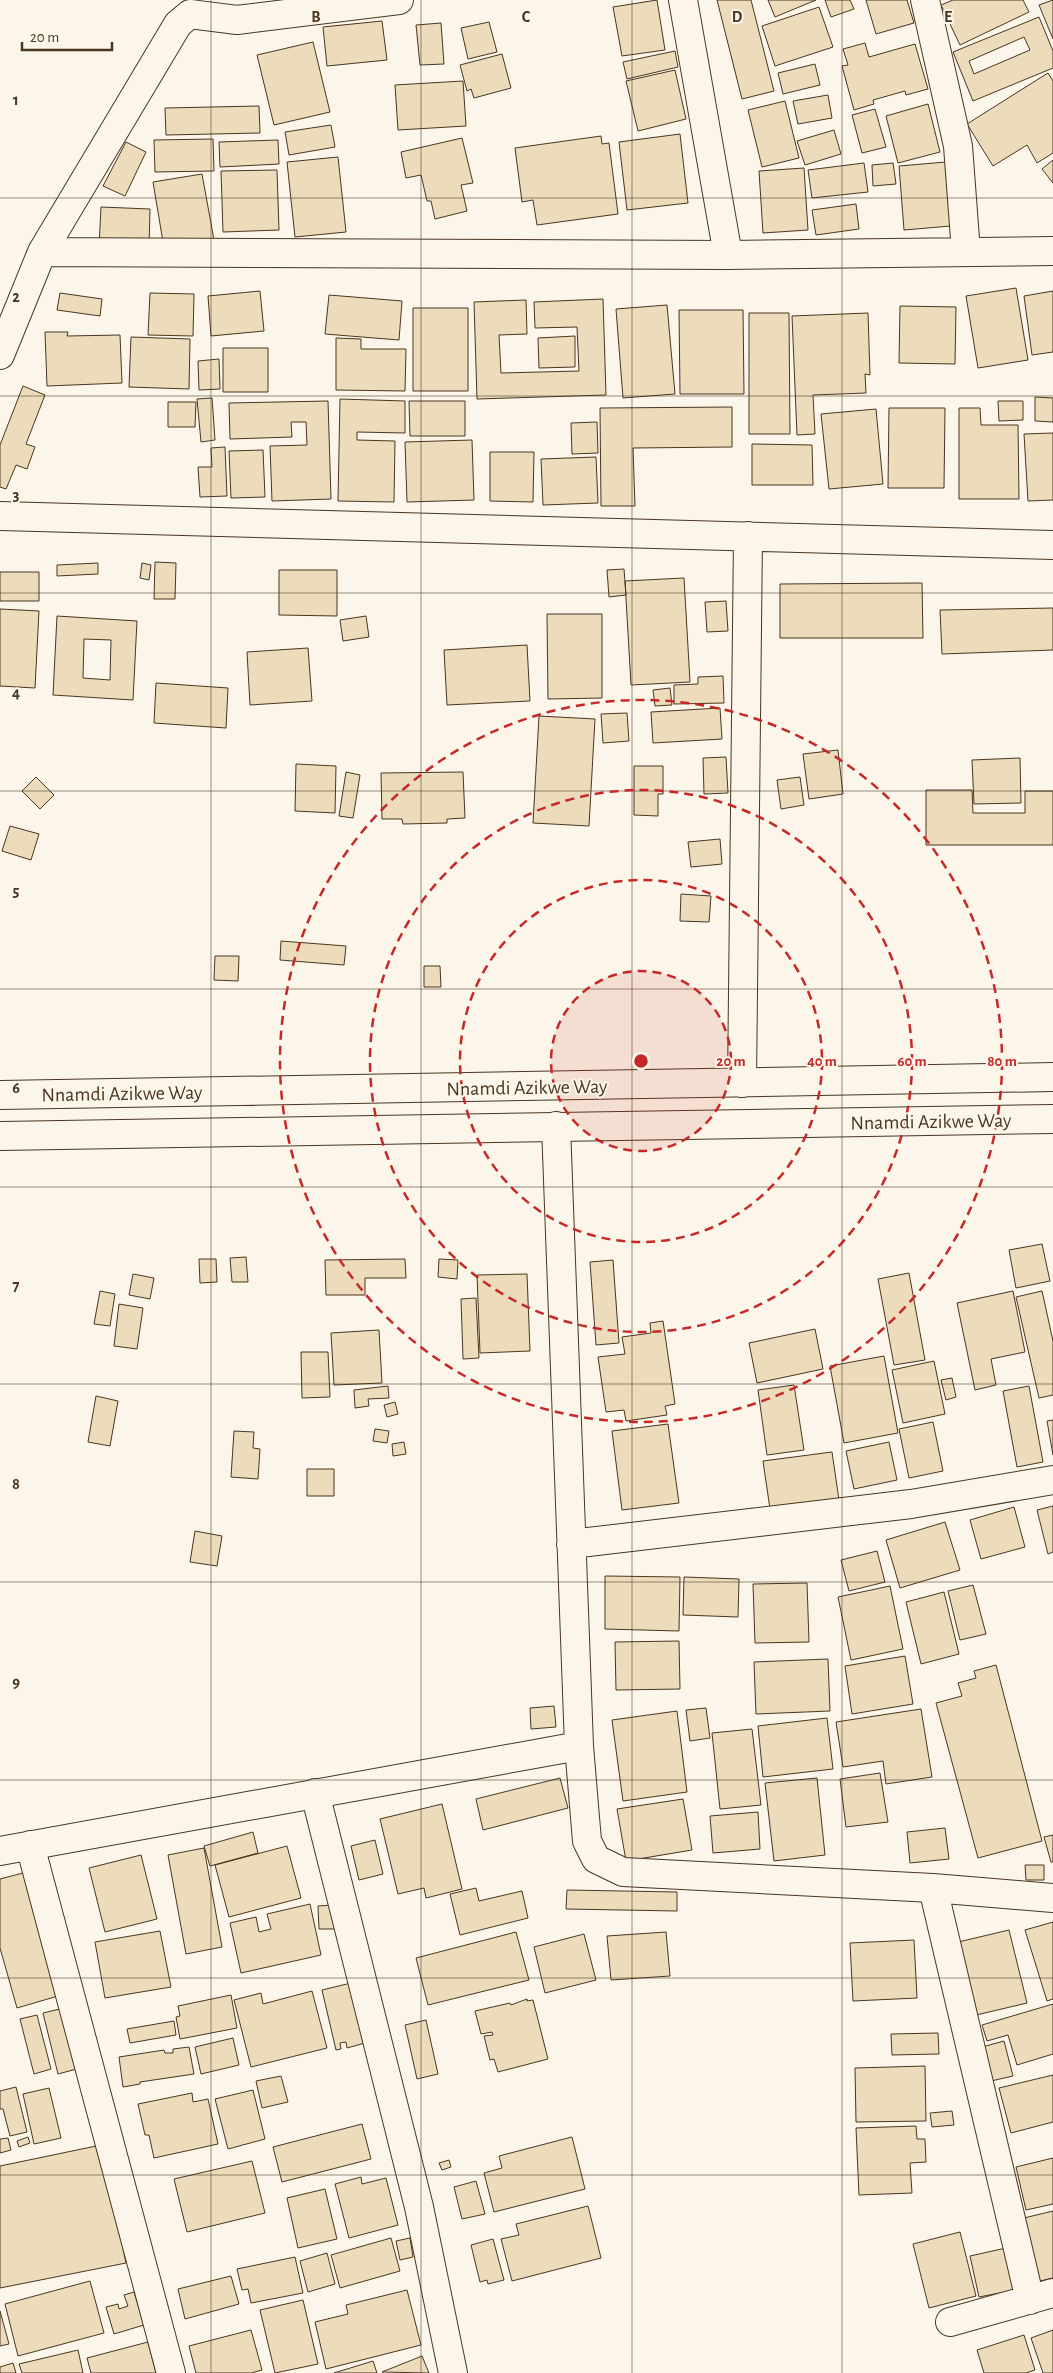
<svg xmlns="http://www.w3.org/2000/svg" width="1053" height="2373" viewBox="0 0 1053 2373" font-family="'Alegreya Sans',sans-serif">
<rect width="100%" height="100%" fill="#fbf6e9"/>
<path fill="#ecdcbc" stroke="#4a3520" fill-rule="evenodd" d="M 657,0 L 665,50 L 622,56 L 613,7 Z
M 717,0 L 751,0 L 774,91 L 742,99 Z
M 768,0 L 816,0 L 775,17 Z
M 825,0 L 850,0 L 854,9 L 831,17 Z
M 866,0 L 907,0 L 914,23 L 876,34 Z
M 953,0 L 1023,0 L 1029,12 L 960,45 L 941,5 Z
M 1053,0 L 1053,39 L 1039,5 Z
M 819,7 L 833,47 L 775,66 L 762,26 Z
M 1039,17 L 1053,51 L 1053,68 L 973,101 L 953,52 ZM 1024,37 L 1030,50 L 974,74 L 969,61 Z
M 382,21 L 387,60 L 327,66 L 323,27 Z
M 489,22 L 497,52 L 468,59 L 461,28 Z
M 441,23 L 444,64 L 420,65 L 416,25 Z
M 313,42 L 330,112 L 274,125 L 257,55 Z
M 865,43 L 869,57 L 915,44 L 928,89 L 906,95 L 905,91 L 873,100 L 874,104 L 854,110 L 842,66 L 848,65 L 843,49 Z
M 675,51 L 678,67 L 627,79 L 623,62 Z
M 502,54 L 511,88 L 474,98 L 471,89 L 467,91 L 460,65 Z
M 815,64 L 820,85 L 783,94 L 778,73 Z
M 675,70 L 686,119 L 638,131 L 626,81 Z
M 1048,73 L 1053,81 L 1053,153 L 1037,163 L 1027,145 L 993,166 L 967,124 Z
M 463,81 L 466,126 L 398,130 L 395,85 Z
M 828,95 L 832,118 L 798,124 L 793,101 Z
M 785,101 L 799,158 L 762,167 L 748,110 Z
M 928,104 L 940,152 L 898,163 L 886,116 Z
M 259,106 L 260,133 L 166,135 L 165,108 Z
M 875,109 L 886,147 L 862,153 L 852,115 Z
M 331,125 L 335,147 L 289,155 L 285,132 Z
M 834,130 L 841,154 L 805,165 L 797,141 Z
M 680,134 L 688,203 L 627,210 L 619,142 Z
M 601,136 L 602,144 L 609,143 L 618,214 L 537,225 L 533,200 L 522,202 L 515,148 Z
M 462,138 L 473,183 L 461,185 L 467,211 L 435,219 L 431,201 L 427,201 L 421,175 L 406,178 L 401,152 Z
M 213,139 L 214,171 L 155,172 L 154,140 Z
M 278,140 L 279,164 L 220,167 L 219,142 Z
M 126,142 L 146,152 L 125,196 L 103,186 Z
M 338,157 L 346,232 L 295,237 L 287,162 Z
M 1053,160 L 1053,183 L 1042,169 Z
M 946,162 L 951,226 L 904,230 L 899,166 Z
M 864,163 L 868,192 L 812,198 L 808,170 Z
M 893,163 L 896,184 L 873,186 L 872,165 Z
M 804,168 L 808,230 L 763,233 L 759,171 Z
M 277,170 L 279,230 L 223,232 L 221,171 Z
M 202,174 L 214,240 L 164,248 L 153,182 Z
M 856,204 L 859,229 L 816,235 L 812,210 Z
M 101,207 L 150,209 L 149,249 L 99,247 Z
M 1016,288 L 1028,360 L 978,368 L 966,296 Z
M 260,291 L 264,331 L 211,336 L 208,296 Z
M 1053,291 L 1053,352 L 1032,355 L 1024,296 Z
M 60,293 L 102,299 L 100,316 L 57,310 Z
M 150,293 L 194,294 L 193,336 L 148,335 Z
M 329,295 L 402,301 L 399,340 L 325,334 Z
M 603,299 L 606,395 L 477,399 L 474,302 L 526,300 L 527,334 L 499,335 L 501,373 L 579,371 L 577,327 L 535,328 L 534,302 Z
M 667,305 L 675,394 L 623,398 L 616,309 Z
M 900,306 L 956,307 L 955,364 L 899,363 Z
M 413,308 L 468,308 L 468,391 L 413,391 Z
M 679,310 L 743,310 L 744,394 L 680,394 Z
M 749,313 L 789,313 L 790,434 L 749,434 Z
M 868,313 L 870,375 L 865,374 L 866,393 L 813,395 L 815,434 L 797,435 L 792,316 Z
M 45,332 L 68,332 L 67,336 L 120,335 L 122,383 L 47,386 Z
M 575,336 L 575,367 L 539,368 L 538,338 Z
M 131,337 L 190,339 L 189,389 L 129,387 Z
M 336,338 L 361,339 L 361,349 L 406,349 L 405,391 L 336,390 Z
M 223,348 L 268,348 L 268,392 L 223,392 Z
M 219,359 L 220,389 L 199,390 L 198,361 Z
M 23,386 L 45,395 L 26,444 L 35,447 L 27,469 L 16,465 L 6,489 L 0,487 L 0,445 Z
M 1035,397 L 1053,398 L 1053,422 L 1035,421 Z
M 212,398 L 215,440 L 201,442 L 197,399 Z
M 340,399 L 405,401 L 405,433 L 357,432 L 357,440 L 395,441 L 394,502 L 338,501 Z
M 328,401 L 331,499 L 272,501 L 270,446 L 307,445 L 306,422 L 291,422 L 292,437 L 230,439 L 229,403 Z
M 409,401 L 465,401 L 465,436 L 410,436 Z
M 998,401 L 1023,401 L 1023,420 L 999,421 Z
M 168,402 L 196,402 L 195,427 L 168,427 Z
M 732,407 L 732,447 L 633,448 L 635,506 L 601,506 L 600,408 Z
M 889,408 L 945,408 L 944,488 L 888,488 Z
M 959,408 L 980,408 L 981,425 L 1018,425 L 1019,499 L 959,499 Z
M 876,409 L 883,484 L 829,489 L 821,414 Z
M 597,422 L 598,453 L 572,454 L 571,423 Z
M 1053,433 L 1053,500 L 1028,501 L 1024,434 Z
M 472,440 L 474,500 L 407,502 L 405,442 Z
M 752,444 L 812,445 L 813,485 L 752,485 Z
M 225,447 L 227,496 L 200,497 L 198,467 L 212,467 L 211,448 Z
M 263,450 L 265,497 L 231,498 L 229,451 Z
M 490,452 L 534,452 L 533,502 L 490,501 Z
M 596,457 L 598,503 L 543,505 L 541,459 Z
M 155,562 L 176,563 L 175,599 L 154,599 Z
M 98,563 L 98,574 L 57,576 L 57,565 Z
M 142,563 L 151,565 L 149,580 L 140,578 Z
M 624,569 L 626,595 L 609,597 L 607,570 Z
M 279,570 L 337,570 L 337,616 L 279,615 Z
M 0,572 L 39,572 L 39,601 L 0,601 Z
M 684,578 L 690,682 L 631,685 L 625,581 Z
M 922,583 L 923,638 L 780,638 L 780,584 Z
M 726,601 L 728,631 L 707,632 L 705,602 Z
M 1053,608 L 1053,650 L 942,654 L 940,610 Z
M 0,609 L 39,611 L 35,688 L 0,686 Z
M 547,614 L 602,614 L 602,698 L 548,699 Z
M 57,616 L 137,621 L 133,700 L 53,695 ZM 84,639 L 111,640 L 110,680 L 83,678 Z
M 366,616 L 369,637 L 343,641 L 340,620 Z
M 527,645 L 530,701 L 447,705 L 444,650 Z
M 308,648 L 312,701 L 250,705 L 247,652 Z
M 723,676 L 724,703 L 674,704 L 674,685 L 698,684 L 698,677 Z
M 156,683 L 228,688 L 226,728 L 154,723 Z
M 670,688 L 672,705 L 655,706 L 653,690 Z
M 720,708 L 722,739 L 653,743 L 651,712 Z
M 627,713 L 629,741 L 603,743 L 601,714 Z
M 539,716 L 595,719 L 589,826 L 533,823 Z
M 838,750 L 843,794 L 809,799 L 803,754 Z
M 726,757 L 728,793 L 704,794 L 703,758 Z
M 1020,758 L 1021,803 L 974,804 L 972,760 Z
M 296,764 L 336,766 L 335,813 L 295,811 Z
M 634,766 L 663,766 L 663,794 L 658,794 L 658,816 L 634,815 Z
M 346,772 L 360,775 L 353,818 L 339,816 Z
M 463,772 L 465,818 L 447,819 L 447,823 L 403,824 L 402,819 L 382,819 L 381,773 Z
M 36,777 L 54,795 L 40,809 L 22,791 Z
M 800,777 L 804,805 L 781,809 L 777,780 Z
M 926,790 L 972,790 L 973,813 L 1025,813 L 1025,791 L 1053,791 L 1053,845 L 926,845 Z
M 10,826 L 39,834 L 31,860 L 2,851 Z
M 720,839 L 722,864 L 691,867 L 688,842 Z
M 681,894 L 711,896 L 709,922 L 680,921 Z
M 281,941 L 346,946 L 344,965 L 280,960 Z
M 215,956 L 239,956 L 238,981 L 214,980 Z
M 424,966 L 440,966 L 441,987 L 424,987 Z
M 1042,1244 L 1050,1281 L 1016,1288 L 1009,1250 Z
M 246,1257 L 248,1282 L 232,1282 L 230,1258 Z
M 199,1259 L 216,1259 L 217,1282 L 200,1283 Z
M 405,1259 L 406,1278 L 365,1278 L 365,1295 L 326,1295 L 325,1260 Z
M 439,1259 L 458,1260 L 457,1279 L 438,1277 Z
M 613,1260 L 619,1343 L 596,1345 L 590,1262 Z
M 909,1273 L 925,1360 L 894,1365 L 878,1279 Z
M 133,1274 L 154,1278 L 150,1299 L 129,1295 Z
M 527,1274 L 530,1351 L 480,1353 L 477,1275 Z
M 100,1291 L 115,1294 L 110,1326 L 94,1324 Z
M 1013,1291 L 1025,1352 L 991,1359 L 996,1385 L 975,1390 L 957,1303 Z
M 1042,1291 L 1053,1341 L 1053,1395 L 1039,1398 L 1016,1297 Z
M 476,1298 L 479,1358 L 463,1359 L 461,1299 Z
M 119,1304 L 143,1308 L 137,1349 L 114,1346 Z
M 663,1321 L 675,1404 L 665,1406 L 667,1415 L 626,1421 L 624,1410 L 606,1412 L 598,1357 L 625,1354 L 622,1337 L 651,1333 L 650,1323 Z
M 815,1329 L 823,1369 L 757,1383 L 749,1343 Z
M 379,1330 L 382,1383 L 334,1385 L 331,1333 Z
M 301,1352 L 328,1352 L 330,1397 L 302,1398 Z
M 884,1356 L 898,1433 L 844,1443 L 830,1366 Z
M 934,1361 L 945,1414 L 903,1423 L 892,1370 Z
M 952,1378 L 956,1397 L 946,1400 L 941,1380 Z
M 794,1385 L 804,1450 L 767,1455 L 758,1390 Z
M 388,1386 L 389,1398 L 368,1399 L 369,1406 L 355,1408 L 354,1390 Z
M 1029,1386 L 1043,1462 L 1017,1467 L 1003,1391 Z
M 96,1396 L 118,1401 L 110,1446 L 88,1442 Z
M 395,1402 L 398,1414 L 387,1417 L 384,1405 Z
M 1053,1420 L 1053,1455 L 1047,1421 Z
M 933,1422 L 943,1471 L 909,1478 L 899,1429 Z
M 668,1424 L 679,1503 L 622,1510 L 612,1431 Z
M 375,1429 L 389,1431 L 387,1443 L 373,1441 Z
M 234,1431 L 254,1432 L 253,1448 L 260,1449 L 258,1479 L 231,1477 Z
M 404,1442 L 406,1454 L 393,1456 L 392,1444 Z
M 889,1442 L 897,1480 L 854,1489 L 846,1451 Z
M 832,1452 L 839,1500 L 770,1509 L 763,1461 Z
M 307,1469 L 334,1469 L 334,1496 L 307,1496 Z
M 1053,1506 L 1053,1552 L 1048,1554 L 1037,1510 Z
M 1014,1507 L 1025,1547 L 981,1559 L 970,1520 Z
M 945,1522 L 960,1570 L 900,1588 L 886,1540 Z
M 195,1531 L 222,1536 L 217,1566 L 190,1562 Z
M 877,1551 L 885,1582 L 849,1591 L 841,1560 Z
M 605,1576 L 680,1577 L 679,1631 L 605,1629 Z
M 684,1577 L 739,1579 L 738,1617 L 683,1615 Z
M 807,1583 L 809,1642 L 755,1643 L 753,1584 Z
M 973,1585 L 986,1634 L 960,1640 L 948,1591 Z
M 890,1586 L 903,1649 L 851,1660 L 838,1597 Z
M 944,1592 L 959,1654 L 921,1664 L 906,1602 Z
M 679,1641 L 680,1689 L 616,1690 L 615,1642 Z
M 905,1656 L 913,1704 L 852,1714 L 845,1666 Z
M 828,1659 L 830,1711 L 756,1714 L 754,1662 Z
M 996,1665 L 1042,1841 L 978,1858 L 936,1703 L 962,1696 L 958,1683 L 976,1678 L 974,1671 Z
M 554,1706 L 556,1727 L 531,1729 L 530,1708 Z
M 706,1708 L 710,1738 L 690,1741 L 686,1710 Z
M 921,1709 L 932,1777 L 886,1784 L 883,1761 L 843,1767 L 836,1722 Z
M 677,1711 L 687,1792 L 623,1801 L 612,1720 Z
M 827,1718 L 833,1769 L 763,1777 L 758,1726 Z
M 752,1729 L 761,1805 L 720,1809 L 712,1733 Z
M 880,1773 L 888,1822 L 846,1827 L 840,1779 Z
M 560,1778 L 568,1808 L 483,1830 L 476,1799 Z
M 817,1778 L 825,1855 L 774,1861 L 765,1783 Z
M 683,1799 L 692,1850 L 626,1861 L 617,1809 Z
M 442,1804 L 462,1889 L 426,1898 L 424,1888 L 398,1894 L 380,1819 Z
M 758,1812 L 760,1849 L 713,1853 L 710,1816 Z
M 945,1828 L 949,1859 L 910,1863 L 907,1832 Z
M 253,1832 L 258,1853 L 210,1866 L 204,1846 Z
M 1053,1835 L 1053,1862 L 1051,1862 L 1044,1837 Z
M 375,1840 L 383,1874 L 359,1880 L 351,1846 Z
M 287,1846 L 301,1898 L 229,1917 L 215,1865 Z
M 204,1848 L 222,1947 L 186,1954 L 168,1855 Z
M 141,1855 L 157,1919 L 105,1932 L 89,1868 Z
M 1025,1865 L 1044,1865 L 1044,1880 L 1026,1880 Z
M 23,1873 L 58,1996 L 17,2008 L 0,1948 L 0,1879 Z
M 476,1888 L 479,1901 L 522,1891 L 528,1918 L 460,1935 L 450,1894 Z
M 567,1890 L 677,1892 L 677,1911 L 566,1909 Z
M 310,1904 L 321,1955 L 241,1973 L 230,1923 L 256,1917 L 259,1932 L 271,1929 L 267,1914 Z
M 333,1905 L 335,1929 L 319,1929 L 318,1906 Z
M 1053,1922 L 1053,1999 L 1047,2001 L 1025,1930 Z
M 1009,1930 L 1027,2003 L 972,2016 L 954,1943 Z
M 160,1931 L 171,1987 L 105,1998 L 95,1942 Z
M 516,1932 L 529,1980 L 428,2005 L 416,1958 Z
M 666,1932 L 670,1976 L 611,1980 L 607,1936 Z
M 584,1934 L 596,1980 L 545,1993 L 534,1947 Z
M 914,1940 L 917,1998 L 853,2001 L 850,1943 Z
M 351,1983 L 365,2043 L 347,2048 L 346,2042 L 340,2043 L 341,2049 L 336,2050 L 322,1990 Z
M 312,1991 L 327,2048 L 251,2067 L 234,2000 L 261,1993 L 263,2004 Z
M 231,1995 L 237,2028 L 180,2039 L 176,2017 L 180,2016 L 178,2006 Z
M 527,1999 L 527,2001 L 533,2000 L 548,2059 L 498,2072 L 494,2059 L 490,2060 L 484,2036 L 493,2035 L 492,2032 L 481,2034 L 475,2011 L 510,2003 L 511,2005 Z
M 1053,2004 L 1053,2054 L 1017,2065 L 1008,2035 L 987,2041 L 982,2025 Z
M 68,2007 L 84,2067 L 58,2074 L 43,2013 Z
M 37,2015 L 51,2069 L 34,2074 L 20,2019 Z
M 426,2020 L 438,2074 L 417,2079 L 405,2025 Z
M 174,2021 L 176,2035 L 130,2043 L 127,2029 Z
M 938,2033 L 939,2054 L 892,2055 L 891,2034 Z
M 233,2038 L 239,2065 L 201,2074 L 195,2047 Z
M 1004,2041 L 1013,2076 L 991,2081 L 982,2047 Z
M 189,2047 L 194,2074 L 140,2082 L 140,2084 L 123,2087 L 119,2057 L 164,2050 L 165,2053 L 173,2053 L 173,2049 Z
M 925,2066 L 926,2121 L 856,2122 L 855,2068 Z
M 1053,2075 L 1053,2122 L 1011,2133 L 999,2088 Z
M 281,2076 L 288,2102 L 262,2108 L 256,2081 Z
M 16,2087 L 27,2132 L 10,2136 L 3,2109 L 0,2109 L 0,2091 Z
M 49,2088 L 61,2138 L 34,2144 L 23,2094 Z
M 253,2090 L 265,2139 L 228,2149 L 215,2099 Z
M 192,2093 L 193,2102 L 208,2099 L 218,2144 L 154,2158 L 149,2135 L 145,2135 L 138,2104 Z
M 952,2111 L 954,2125 L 932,2127 L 930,2113 Z
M 362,2124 L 371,2159 L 282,2182 L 273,2147 Z
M 916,2126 L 917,2139 L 925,2139 L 926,2162 L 910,2163 L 912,2193 L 859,2195 L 856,2128 Z
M 28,2137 L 30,2143 L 19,2147 L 17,2141 Z
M 572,2137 L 585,2189 L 494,2212 L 484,2173 L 502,2168 L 499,2156 Z
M 8,2138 L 11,2150 L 0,2153 L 0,2139 Z
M 101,2145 L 126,2263 L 0,2288 L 0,2166 Z
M 1053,2158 L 1053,2204 L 1026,2210 L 1016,2167 Z
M 449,2160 L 451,2167 L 442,2170 L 439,2163 Z
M 252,2161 L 265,2213 L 187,2232 L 174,2179 Z
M 361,2177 L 362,2184 L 386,2178 L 398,2225 L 349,2238 L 335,2184 Z
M 476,2181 L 485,2214 L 462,2219 L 454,2187 Z
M 325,2189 L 337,2239 L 298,2248 L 287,2198 Z
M 588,2206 L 601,2258 L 512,2281 L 501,2239 L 519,2235 L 516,2224 Z
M 1053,2211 L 1053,2278 L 1040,2281 L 1024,2218 Z
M 960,2232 L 976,2296 L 929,2308 L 913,2244 Z
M 391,2238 L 400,2271 L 340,2288 L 331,2255 Z
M 410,2238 L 413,2257 L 400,2260 L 396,2241 Z
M 493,2239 L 504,2280 L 488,2284 L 487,2280 L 480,2282 L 471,2245 Z
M 1006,2248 L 1015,2290 L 979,2297 L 970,2256 Z
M 327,2253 L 335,2284 L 308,2292 L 300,2261 Z
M 295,2257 L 303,2293 L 251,2303 L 248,2289 L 242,2290 L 237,2269 Z
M 231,2276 L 239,2304 L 185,2319 L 178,2289 Z
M 90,2281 L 104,2333 L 18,2356 L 5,2304 Z
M 407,2290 L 421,2345 L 326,2369 L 315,2322 L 348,2314 L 346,2305 Z
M 134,2292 L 144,2325 L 114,2334 L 106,2307 L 118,2304 L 119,2309 L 128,2306 L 124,2295 Z
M 303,2300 L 318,2364 L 275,2373 L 260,2310 Z
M 0,2311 L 9,2344 L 0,2346 Z
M 251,2330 L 262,2370 L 251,2373 L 196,2373 L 189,2346 Z
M 1053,2330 L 1053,2373 L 1043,2373 L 1031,2338 Z
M 1024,2335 L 1035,2370 L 1026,2373 L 984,2373 L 977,2350 Z
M 148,2342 L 156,2373 L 91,2373 L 87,2358 Z
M 78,2350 L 83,2373 L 22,2373 L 19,2364 Z
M 422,2356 L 429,2373 L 382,2372 Z
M 373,2361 L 377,2373 L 334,2373 Z
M 13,2363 L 16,2373 L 0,2373 L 0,2367 Z"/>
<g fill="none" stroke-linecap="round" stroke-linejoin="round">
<defs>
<path id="street" d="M 683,0 L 728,255
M 925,0 L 958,146 L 966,252
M 42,252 L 728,255 L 1053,251
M 0,355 L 42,252 L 178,24 L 190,14 L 237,20 L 399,0
M 0,516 L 1053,545
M 742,1083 L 748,536
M 556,1126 L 579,1746 L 587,1841 L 596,1859 L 623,1872 L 933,1888 L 1053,1898
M 571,1544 L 911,1504 L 1053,1480
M 315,1793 L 419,2207 L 453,2373
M 30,1845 L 171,2373
M 0,1851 L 579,1746
M 933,1888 L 1030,2300
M 950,2322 L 1053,2293"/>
<path id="highway" d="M 0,1095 L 1053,1077
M 0,1136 L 1053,1119"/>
</defs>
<use href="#street" stroke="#4a3520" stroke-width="30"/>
<use href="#highway" stroke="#4a3520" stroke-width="30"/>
<use href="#street" stroke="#fbf6e9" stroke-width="28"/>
<use href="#highway" stroke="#fbf6e9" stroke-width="28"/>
</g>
<path fill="none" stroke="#4a3520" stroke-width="1" stroke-opacity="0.55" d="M 211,0 L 211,2373M 421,0 L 421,2373M 632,0 L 632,2373M 842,0 L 842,2373M 0,198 L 1053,198M 0,396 L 1053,396M 0,593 L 1053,593M 0,791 L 1053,791M 0,989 L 1053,989M 0,1187 L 1053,1187M 0,1384 L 1053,1384M 0,1582 L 1053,1582M 0,1780 L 1053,1780M 0,1978 L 1053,1978M 0,2175 L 1053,2175"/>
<circle cx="641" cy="1061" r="90" fill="#c62828" fill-opacity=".12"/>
<g fill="none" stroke="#c62828" stroke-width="2.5" stroke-dasharray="9 6">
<circle cx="641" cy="1061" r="90"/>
<circle cx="641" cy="1061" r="181"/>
<circle cx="641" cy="1061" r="271"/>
<circle cx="641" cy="1061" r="361"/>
</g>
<g text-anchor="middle" stroke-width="4" stroke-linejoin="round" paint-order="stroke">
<g font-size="20" fill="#4a3520" stroke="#fbf6e9">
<text transform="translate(527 1087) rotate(-1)" y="7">Nnamdi Azikwe Way</text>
<text transform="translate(122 1093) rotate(-1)" y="7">Nnamdi Azikwe Way</text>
<text transform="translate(931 1121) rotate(-1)" y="7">Nnamdi Azikwe Way</text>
</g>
</g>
<g font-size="16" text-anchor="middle" font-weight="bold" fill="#4a3520" stroke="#fbf6e9" stroke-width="4" stroke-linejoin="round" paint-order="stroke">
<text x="316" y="22">B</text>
<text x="526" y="22">C</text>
<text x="737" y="22">D</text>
<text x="948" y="22">E</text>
<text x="16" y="105">1</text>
<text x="16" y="302">2</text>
<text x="16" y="500">3</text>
<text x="16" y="698">4</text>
<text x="16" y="896">5</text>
<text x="16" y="1093">6</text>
<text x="16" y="1291">7</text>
<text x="16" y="1489">8</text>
<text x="16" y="1687">9</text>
</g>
<circle cx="641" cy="1061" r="8" fill="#c62828" stroke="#fbf6e9" stroke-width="2.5"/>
<g font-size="15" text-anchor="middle" font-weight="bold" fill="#c62828" stroke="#fbf6e9" stroke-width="4" stroke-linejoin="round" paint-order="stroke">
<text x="731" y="1066">20 m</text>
<text x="822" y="1066">40 m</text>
<text x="912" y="1066">60 m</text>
<text x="1002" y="1066">80 m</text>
</g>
<path d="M22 42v8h90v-8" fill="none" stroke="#4a3520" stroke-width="2.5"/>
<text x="30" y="42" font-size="15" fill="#4a3520" stroke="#fbf6e9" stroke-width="4" paint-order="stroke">20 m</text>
</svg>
